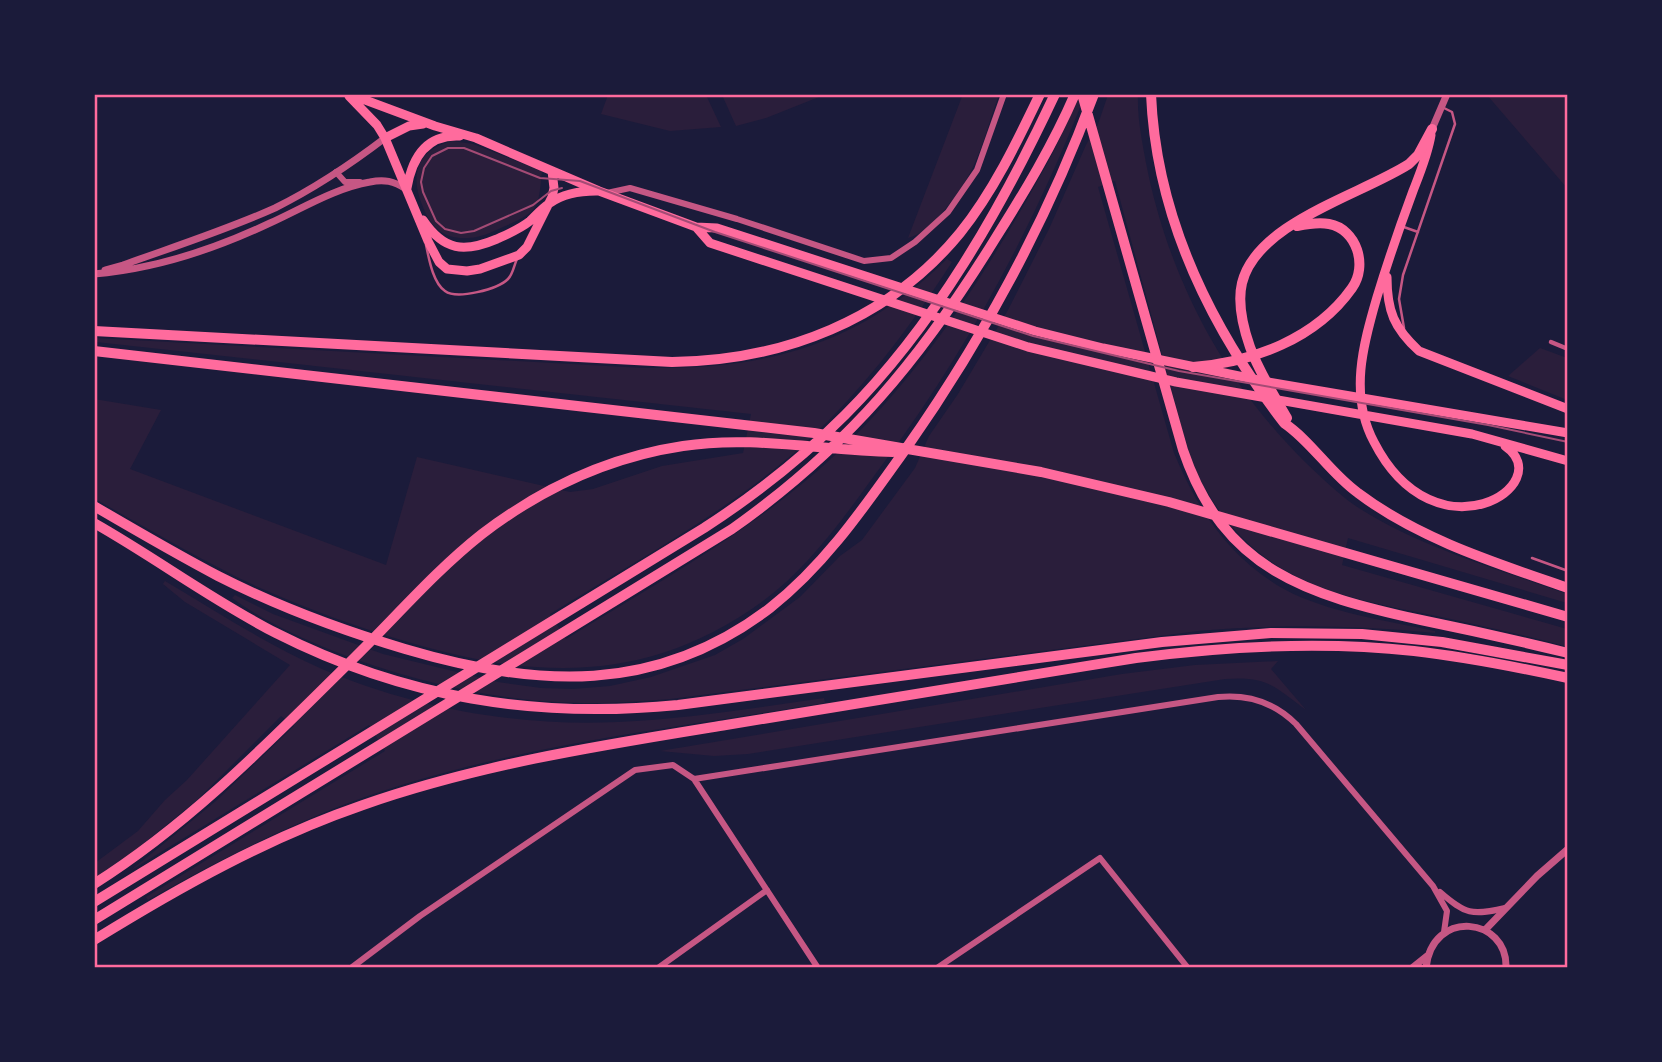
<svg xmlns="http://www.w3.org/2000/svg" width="1662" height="1062" viewBox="0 0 1662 1062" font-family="'Source Serif 4',serif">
<rect width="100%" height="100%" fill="#1b1b3a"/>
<path fill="#2a1e3b" d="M 963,94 L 999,95 C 990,118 984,144 973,167 C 963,188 932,233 908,238 Z
M 1138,94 C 1137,117 1142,141 1146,163 C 1168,276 1223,381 1305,462 C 1323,479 1341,497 1362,510 C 1425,549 1498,569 1567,594 L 1567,603 L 1348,538 L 1342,565 L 1567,629 L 1568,647 C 1521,634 1474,624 1427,614 C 1325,594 1250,576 1199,477 C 1192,464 1189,449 1184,436 L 1115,181 L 1098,187 L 1174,453 C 1197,509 1229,558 1284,589 C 1325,612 1389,621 1435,631 L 1435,633 C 1356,625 1277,624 1198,631 L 670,699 C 640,701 610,704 580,703 C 494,701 410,681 331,650 C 297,636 262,620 232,598 L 235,595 L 273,614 L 383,654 L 498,682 L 541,688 L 573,689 L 610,686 L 651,677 L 715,655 L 743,639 L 800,597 L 840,556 L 862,540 L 915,468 L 929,436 L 958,394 L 1008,310 L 1049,229 L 1086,145 L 1098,124 L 1108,95 Z
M 608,95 L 706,95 L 721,127 L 670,131 L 601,114 Z
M 722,95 L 824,95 L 766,118 L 736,126 Z
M 1080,95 L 1085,95 C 1034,225 968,349 885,461 C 849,510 812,565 763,601 C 649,684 537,680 408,642 C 357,627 307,609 258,587 C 202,561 149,529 95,499 L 94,399 L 161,410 L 130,469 L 386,565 L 417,457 L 570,492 L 593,489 L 662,466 L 743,453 L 751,414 L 96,342 L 96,338 L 643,368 C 765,370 858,346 947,259 L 952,262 C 907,332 857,398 794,453 C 720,516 632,563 550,614 L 566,639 C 657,583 754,530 833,457 C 923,374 990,268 1048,162 C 1060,140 1069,116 1080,95 Z
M 1487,95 L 1567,95 L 1567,188 Z
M 452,141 L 473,144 L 542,171 C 538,209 540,211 503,227 C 492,232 480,238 467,238 C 444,239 431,228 423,207 C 409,175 417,150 452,141 Z
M 1540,348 L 1567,358 L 1567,400 L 1508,376 Z
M 165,581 C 216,611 267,645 322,669 C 413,708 519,727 618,722 C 687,719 756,708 824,698 L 825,703 C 686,726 544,742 408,783 C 316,810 232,853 148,900 L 146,897 L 385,751 L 369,725 L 130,871 L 216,801 L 294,726 L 281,716 L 197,800 L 137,849 L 95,878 L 95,863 L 138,831 L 165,800 L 187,780 L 290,665 L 185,602 L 163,584 Z
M 1278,661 L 1271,669 L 1306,710 C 1274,686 1267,676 1225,679 L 748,754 L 714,756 L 660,751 L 1122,674 L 1195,665 Z"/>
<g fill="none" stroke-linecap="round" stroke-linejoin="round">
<path stroke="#c65784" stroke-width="2.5" d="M 1401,226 L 1418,232
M 426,245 C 429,259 433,283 445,291 C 457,300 498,289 508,279 C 513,274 514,265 517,259
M 1404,328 L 1399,299 L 1403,275 L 1455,124 L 1452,112 L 1444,108
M 1532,558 L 1568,571"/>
<path stroke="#c65784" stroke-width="4.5" d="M 1551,342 L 1568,349"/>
<path stroke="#c65784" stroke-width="6" d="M 336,172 L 345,182 L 360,182
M 607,193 L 630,188 L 737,219 L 864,261 L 891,258 L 915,242 L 948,212 L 977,170 L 1004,94
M 694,779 L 1218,697 C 1248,694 1274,702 1296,724 L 1433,886 L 1447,911 L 1444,932
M 1440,892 C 1465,914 1472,916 1505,908
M 351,968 L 420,916 L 635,770 L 673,765 L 694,779 L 818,968
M 658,968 L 767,890
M 937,968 L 1100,858 L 1188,968"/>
<path stroke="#c65784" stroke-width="7" d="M 1432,129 L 1447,94
M 105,270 L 123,265 C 173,247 226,230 275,208 C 313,189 351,164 385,138
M 94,274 C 155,269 215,249 270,223 C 303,208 335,188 370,182 C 384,179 394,181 406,189
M 1485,930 L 1537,876 L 1568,849
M 1412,968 L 1427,956
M 1426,968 C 1432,908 1508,917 1506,968"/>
<path stroke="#ff6b9d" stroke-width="9" d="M 349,94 L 435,126 L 476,138 L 599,191 L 696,227 L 717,228 L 1035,331 L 1103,348 L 1268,382 L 1568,433
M 349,96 L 377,125 L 385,138 L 428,241 L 439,262 L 447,269 L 467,271 L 480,269 L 519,255 L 527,247 L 552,197 L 554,188 L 552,171
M 1431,135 C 1428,154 1420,173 1413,191 C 1400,226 1388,261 1377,297 C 1363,345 1349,395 1374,442 C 1436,563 1560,484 1505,446
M 385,138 L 409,126 L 423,124
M 407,188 C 412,158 426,134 460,136
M 423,220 C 444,251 464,253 497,239 C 508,234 520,229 530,221 C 536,215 542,208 550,203 C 563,194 580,191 596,191
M 696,227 L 710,243 L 1028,347 L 1176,382 L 1472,434 L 1568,461
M 1387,277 C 1387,311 1394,328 1419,351 L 1568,409"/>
<path stroke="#ff6b9d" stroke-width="10" d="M 1082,94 L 1183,450 C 1224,571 1308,595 1421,620 C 1470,630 1519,641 1568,653
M 1151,94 C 1156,216 1211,328 1284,423 C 1312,442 1330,473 1358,493 C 1419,539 1496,563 1568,588
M 94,331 L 672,362 C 782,361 889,320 960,233 C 993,192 1017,142 1040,94
M 94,351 L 814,433 L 1041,472 L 1169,502 L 1568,617
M 1193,367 C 1253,362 1316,339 1352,288 C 1368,266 1357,229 1329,224 C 1318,222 1307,224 1297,226
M 1287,418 C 1274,395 1259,372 1250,347 C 1243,327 1237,304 1242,283 C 1257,222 1361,195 1409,164 L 1418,155 L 1432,129
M 94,506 C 135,530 176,554 218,576 C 277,606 341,630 405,649 C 536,688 656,695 770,608 C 825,565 865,506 905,450 C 983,339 1047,221 1094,94
M 94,523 C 156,558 213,601 276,633 C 404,698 536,719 678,705 L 1162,642 L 1271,633 L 1362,634 L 1442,642 L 1568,665
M 94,884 C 192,822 271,740 353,659 C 395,618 435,571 482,534 C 541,489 609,457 683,446 C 753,435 823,451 893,452
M 94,902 L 704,528 C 755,495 802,458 845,415 C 935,325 1001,209 1055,94
M 94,920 L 732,529 C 848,447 921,359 995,239 C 1024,193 1053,145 1075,94
M 94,940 C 180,887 267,838 363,805 C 480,764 603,745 726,725 C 862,703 999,680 1136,658 C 1228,646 1322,641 1414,651 C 1466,657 1517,667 1568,678"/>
<path stroke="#a44b75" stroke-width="2" d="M 562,188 L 551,191 L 533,205 L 474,231 L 461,233 L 445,229 L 436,221 L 423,192 L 421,182 L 424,168 L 432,156 L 448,148 L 464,148 L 540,178 L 580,181 L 715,232 L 1033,336 L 1179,371 L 1488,425 L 1568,442"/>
</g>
<rect width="1662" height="1062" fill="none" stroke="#1b1b3a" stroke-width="192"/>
<rect x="96" y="96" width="1470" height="870" fill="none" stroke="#ff6b9d" stroke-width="2.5"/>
</svg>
